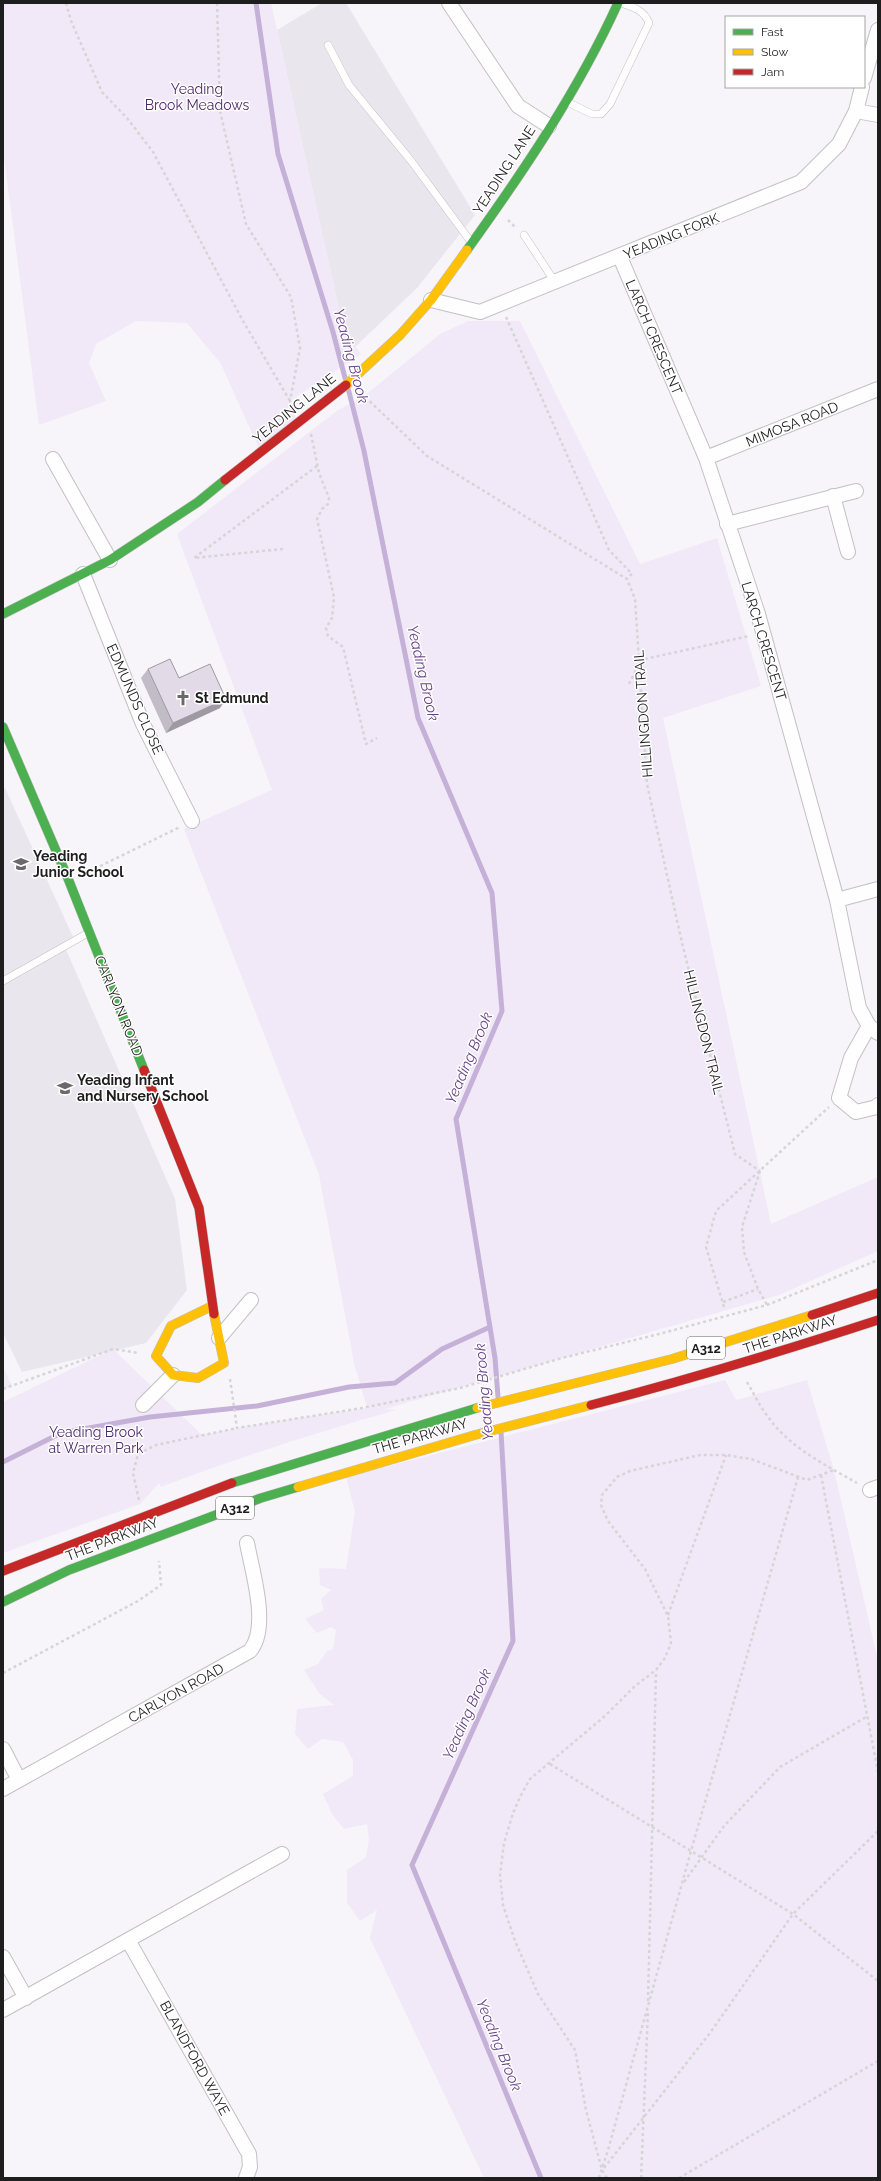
<svg xmlns="http://www.w3.org/2000/svg" width="881" height="2181" viewBox="0 0 881 2181" font-family="Raleway,sans-serif">
<rect width="100%" height="100%" fill="#f7f5f9"/>
<path fill="#eae6ee" d="M 322,3 L 346,3 L 475,215 L 417,288 L 355,347 L 344,332 L 277,30 Z
M 3,788 L 5,788 L 74,939 L 64,945 L 175,1199 L 187,1290 L 146,1343 L 22,1372 L 3,1333 Z"/>
<path fill="#f1e9f8" d="M 3,3 L 271,3 L 344,332 L 361,354 L 290,401 L 296,421 L 261,453 L 221,364 L 187,323 L 136,321 L 96,344 L 89,363 L 106,401 L 39,425 L 3,150 Z
M 468,321 L 520,321 L 640,564 L 717,538 L 761,686 L 663,718 L 771,1224 L 878,1177 L 878,1251 L 779,1295 L 385,1409 L 396,1410 C 317,1432 238,1458 161,1487 L 159,1483 L 140,1504 L 3,1553 L 3,1402 L 113,1349 L 202,1435 L 266,1423 L 367,1408 L 354,1363 L 319,1175 L 184,829 L 272,790 L 177,534 L 338,410 L 363,397 L 440,334 Z
M 3,1367 L 12,1386 L 3,1390 Z
M 725,1380 L 736,1400 L 807,1380 L 834,1470 L 878,1661 L 878,2178 L 484,2178 L 370,1938 L 377,1910 L 360,1921 L 347,1903 L 347,1870 L 366,1857 L 369,1839 L 367,1824 L 344,1829 L 332,1814 L 323,1794 L 353,1776 L 353,1760 L 343,1742 L 322,1739 L 308,1749 L 295,1734 L 297,1709 L 334,1705 L 319,1693 L 304,1670 L 318,1664 L 327,1651 L 333,1649 L 336,1630 L 331,1627 L 317,1633 L 305,1619 L 324,1610 L 321,1599 L 331,1590 L 320,1585 L 319,1568 L 346,1569 L 355,1512 L 346,1477 Z"/>
<g fill="none" stroke-linecap="round" stroke-linejoin="round">
<path stroke="#c5b0d7" stroke-width="5" d="M 256,3 L 278,154 L 333,332 L 345,378
M 348,388 L 364,451 L 418,718 L 492,893 L 502,1011 L 456,1119 L 495,1358 L 498,1397
M 501,1432 L 513,1641 L 412,1865 L 541,2178
M 3,1462 L 61,1433 L 150,1417 L 257,1406 L 349,1387 L 395,1383 L 442,1349 L 490,1327"/>
<defs>
<path id="lane" d="M 328,45 L 349,85 L 412,162 L 471,242
M 565,101 L 592,114 L 601,114 L 610,104 L 649,23 C 644,10 633,7 621,3
M 524,235 L 555,282
M 3,981 L 88,933"/>
<path id="street" d="M 449,3 L 518,106 L 549,126
M 864,78 L 878,30
M 856,111 L 878,115
M 620,257 L 706,458 L 758,614 L 837,900 L 859,1008 L 869,1026 L 878,1033
M 431,300 L 480,312 L 801,182 L 839,144 L 856,111 L 862,87
M 706,458 L 878,389
M 53,459 L 110,560
M 833,496 L 848,552
M 727,524 L 856,491
M 83,574 L 143,724 L 192,821
M 837,900 L 878,889
M 869,1026 L 851,1058 L 839,1098 L 856,1112 L 877,1107 L 878,1105
M 219,1338 L 251,1300
M 143,1405 L 173,1375
M 870,1490 L 878,1487
M 3,1749 L 19,1780
M 3,1789 L 250,1651 C 270,1627 252,1571 247,1543
M 128,1940 L 282,1854
M 3,1957 L 26,1998
M 3,2010 L 128,1940 L 249,2154 L 250,2167 L 246,2178"/>
<path id="fast" d="M 467,250 C 523,172 578,91 618,3
M 3,614 L 110,560 L 198,502 L 225,480
M 3,727 L 69,881 L 144,1070
M 232,1483 L 477,1408
M 3,1602 L 69,1570 L 261,1498 L 298,1487"/>
<path id="slow" d="M 346,385 L 400,335 L 431,300 L 467,250
M 212,1306 L 171,1326 L 156,1356 L 173,1375 L 198,1378 L 224,1363 L 214,1314
M 477,1408 L 672,1359 L 812,1315
M 298,1487 L 475,1435 L 591,1405"/>
<path id="jam" d="M 225,480 L 346,385
M 144,1070 L 199,1208 L 214,1314
M 812,1315 L 878,1293
M 591,1405 C 687,1380 783,1351 878,1320
M 3,1571 L 232,1483"/>
</defs>
<use href="#lane" stroke="#c2c0c3" stroke-width="8"/>
<use href="#street" stroke="#c2c0c3" stroke-width="16"/>
<use href="#fast" stroke="#c2c0c3" stroke-width="10"/>
<use href="#slow" stroke="#c2c0c3" stroke-width="10"/>
<use href="#jam" stroke="#c2c0c3" stroke-width="10"/>
<path stroke="#d5d5d6" stroke-width="2.5" stroke-dasharray="3 3" stroke-linecap="butt" d="M 66,3 L 71,21 L 102,92 L 127,118 L 153,152 L 243,321 L 290,401
M 217,3 L 220,111 L 246,224 L 291,297 L 300,348 L 290,401 L 293,406
M 508,220 L 516,228
M 506,317 L 609,550 L 632,574 L 627,578
M 361,393 L 427,456 L 627,579 L 635,599 L 647,784 L 682,943 L 735,1154 L 760,1171
M 311,434 L 319,473 L 329,498 L 328,504 L 322,509 L 317,519 L 334,597 L 332,618 L 326,628 L 328,636 L 343,647 L 366,744 L 377,738
M 283,549 L 194,558 L 317,466
M 629,684 L 639,664 L 645,659 L 749,636
M 84,874 L 180,827
M 760,1171 L 742,1227 L 744,1252 L 758,1289 L 767,1305
M 723,1302 L 758,1289
M 724,1307 L 706,1247 L 716,1211 L 829,1107
M 230,1379 L 237,1428 L 362,1408 L 460,1388 L 562,1358 L 659,1334 L 767,1305 L 878,1260
M 747,1382 C 754,1394 760,1407 769,1418 C 789,1447 827,1466 857,1483
M 3,1389 L 113,1349 L 139,1353
M 821,1475 L 878,1772
M 139,1500 L 133,1473 L 138,1454 L 156,1445 L 237,1428
M 668,1615 L 726,1455
M 3,1673 L 138,1601 L 161,1585 L 159,1561
M 550,1764 L 793,1914 L 878,1981
M 684,1882 L 724,1826 L 780,1767 L 866,1717
M 648,2001 L 656,1671
M 604,2168 L 710,2033 L 793,1914 L 878,1831
M 599,2178 L 608,2150 L 691,1851 L 798,1477
M 607,2178 L 602,2170 L 586,2110 L 575,2050 L 538,1994 L 515,1941 L 503,1905 L 500,1875 L 504,1843 L 513,1813 L 520,1797 L 530,1779 L 605,1716 L 635,1686 L 656,1670 L 665,1658 L 671,1643 L 668,1616 L 645,1569 L 608,1521 L 601,1505 L 602,1495 L 617,1477 L 630,1471 L 700,1455 L 726,1455 L 751,1459 L 807,1480 L 834,1470
M 641,2178 L 648,2010
M 679,2178 L 878,2061"/>
<use href="#lane" stroke="#fefefe" stroke-width="7"/>
<use href="#street" stroke="#fefefe" stroke-width="14"/>
<use href="#fast" stroke="#4caf50" stroke-width="9"/>
<use href="#slow" stroke="#ffc107" stroke-width="9"/>
<use href="#jam" stroke="#c62828" stroke-width="9"/>
</g>
<path fill="#c2bcc7" d="M 148,669 L 179,678 L 220,708 L 166,733 L 141,678 Z"/>
<path fill="#9e99a2" d="M 226,699 L 220,708 L 166,733 L 173,723 Z"/>
<path fill="#e2dbe7" stroke="#9e99a2" d="M 170,659 L 179,678 L 210,664 L 226,699 L 173,723 L 148,669 Z"/>
<defs>
<symbol id="church-bare" viewBox="-9 -9 18 18"><path d="M-1.2-6h2.4v3.5h3.3v2.4h-3.3V6h-2.4V-.1h-3.3v-2.4h3.3Z" fill="#6a696b" stroke="#fff" stroke-width="2.5" paint-order="stroke"/></symbol>
<symbol id="school-bare" viewBox="-9 -9 18 18"><path d="M0-5L7-2L0 1L-7-2ZM-4 1L0 2.5L4 1V4Q0 6-4 4Z" fill="#6a696b" stroke="#fff" stroke-width="2.5" paint-order="stroke"/></symbol>
</defs>
<g fill-rule="evenodd">
<use href="#church-bare" x="172" y="687" width="22" height="22"/>
<use href="#school-bare" x="10" y="853" width="22" height="22"/>
<use href="#school-bare" x="54" y="1077" width="22" height="22"/>
</g>
<g text-anchor="middle" stroke-width="3" stroke-linejoin="round" paint-order="stroke">
<g fill="#fff" stroke="#626262" stroke-width="1">
<rect x="687" y="1337" width="38" height="22" rx="3"/>
<rect x="216" y="1497" width="38" height="22" rx="3"/>
</g>
<g font-size="13" font-weight="bold" fill="#1e1e1f">
<text x="706" y="1353">A312</text>
<text x="235" y="1513">A312</text>
</g>
<g font-size="14" fill="#4f296b" stroke="#fff">
<text x="197" y="94">Yeading<tspan x="197" dy="16">Brook Meadows</tspan></text>
<text x="96" y="1437">Yeading Brook<tspan x="96" dy="16">at Warren Park</tspan></text>
</g>
<g font-size="14" fill="#1e1e1f" stroke="#fff">
<text transform="translate(504 170) rotate(-57)" y="5">YEADING LANE</text>
<text transform="translate(671 236) rotate(-22)" y="5">YEADING FORK</text>
<text transform="translate(654 337) rotate(67)" y="5">LARCH CRESCENT</text>
<text transform="translate(294 408) rotate(-39)" y="5">YEADING LANE</text>
<text transform="translate(792 424) rotate(-22)" y="5">MIMOSA ROAD</text>
<text transform="translate(764 641) rotate(73)" y="5">LARCH CRESCENT</text>
<text transform="translate(135 699) rotate(66)" y="5">EDMUNDS CLOSE</text>
<text transform="translate(643 714) rotate(-94)" y="5">HILLINGDON TRAIL</text>
<text transform="translate(119 1006) rotate(68)" y="5">CARLYON ROAD</text>
<text transform="translate(704 1032) rotate(76)" y="5">HILLINGDON TRAIL</text>
<text transform="translate(790 1334) rotate(-18)" y="5">THE PARKWAY</text>
<text transform="translate(420 1436) rotate(-16)" y="5">THE PARKWAY</text>
<text transform="translate(112 1539) rotate(-21)" y="5">THE PARKWAY</text>
<text transform="translate(176 1693) rotate(-29)" y="5">CARLYON ROAD</text>
<text transform="translate(195 2058) rotate(61)" y="5">BLANDFORD WAYE</text>
</g>
<g font-size="14" font-weight="bold" fill="#1e1e1f" stroke="#fff" text-anchor="start">
<text x="195" y="703">St Edmund</text>
<text x="33" y="861">Yeading<tspan x="33" dy="16">Junior School</tspan></text>
<text x="77" y="1085">Yeading Infant<tspan x="77" dy="16">and Nursery School</tspan></text>
</g>
<g font-size="15" font-style="italic" fill="#694387" stroke="#fff">
<text transform="translate(351 356) rotate(75)" y="5">Yeading Brook</text>
<text transform="translate(423 673) rotate(77)" y="5">Yeading Brook</text>
<text transform="translate(469 1058) rotate(-67)" y="5">Yeading Brook</text>
<text transform="translate(484 1392) rotate(-95)" y="5">Yeading Brook</text>
<text transform="translate(467 1714) rotate(-66)" y="5">Yeading Brook</text>
<text transform="translate(499 2045) rotate(68)" y="5">Yeading Brook</text>
</g>
</g>
<rect width="881" height="2181" fill="none" stroke="#1e1e1f" stroke-width="8"/>
<rect x="725" y="16" width="140" height="72" fill="#ffffff" stroke="#a5a5a5"/>
<rect x="733" y="29" width="20" height="6" fill="#4caf50" stroke="#a5a5a5"/>
<text x="761" y="36" font-size="12" fill="#1e1e1f">Fast</text>
<rect x="733" y="49" width="20" height="6" fill="#ffc107" stroke="#a5a5a5"/>
<text x="761" y="56" font-size="12" fill="#1e1e1f">Slow</text>
<rect x="733" y="69" width="20" height="6" fill="#c62828" stroke="#a5a5a5"/>
<text x="761" y="76" font-size="12" fill="#1e1e1f">Jam</text>
</svg>
